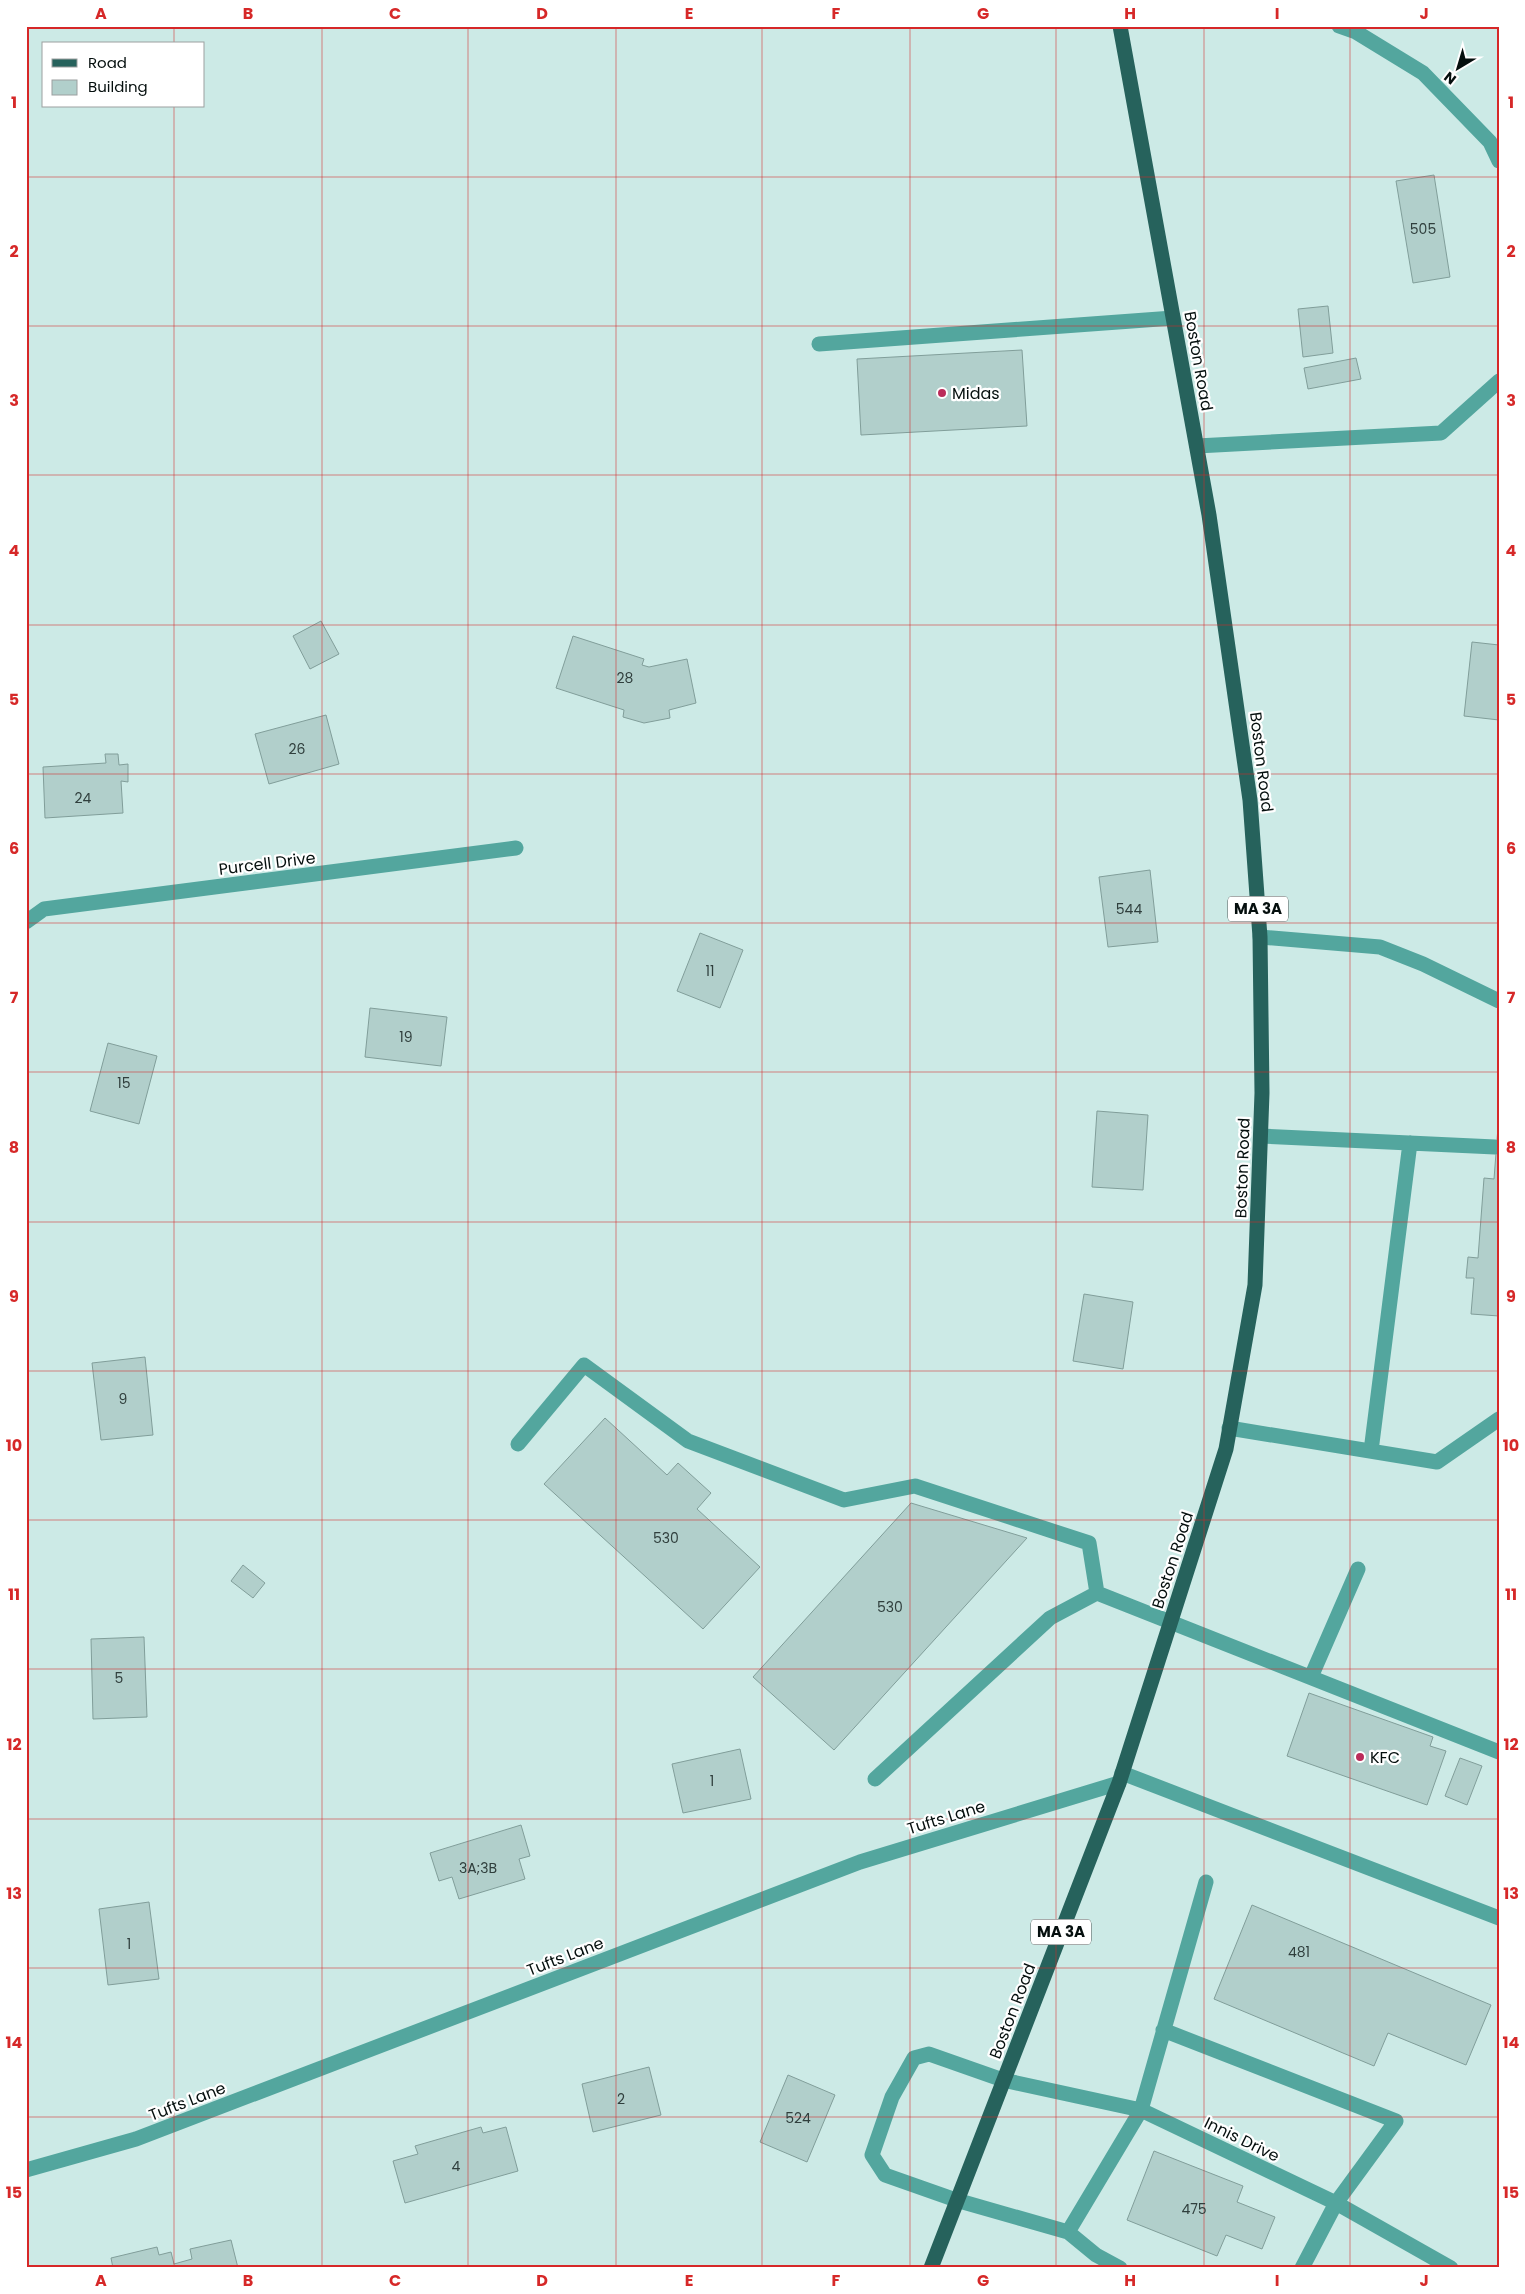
<svg xmlns="http://www.w3.org/2000/svg" width="1525" height="2294" viewBox="0 0 1525 2294" font-family="Poppins,sans-serif">
<rect width="100%" height="100%" fill="#cceae6"/>
<path fill="#b1cfcb" stroke="#819e9a" d="M 1434,175 L 1450,277 L 1413,283 L 1396,181 Z
M 1328,306 L 1333,353 L 1303,357 L 1298,309 Z
M 1022,350 L 1027,426 L 861,435 L 857,359 Z
M 1356,358 L 1361,379 L 1308,389 L 1304,368 Z
M 321,621 L 339,654 L 310,669 L 293,636 Z
M 573,636 L 644,659 L 642,665 L 649,667 L 687,659 L 696,703 L 669,710 L 670,718 L 644,723 L 623,717 L 624,710 L 556,688 Z
M 1472,642 L 1499,645 L 1499,720 L 1464,716 Z
M 326,715 L 339,764 L 269,784 L 255,734 Z
M 105,754 L 118,754 L 119,765 L 128,764 L 128,782 L 121,781 L 123,813 L 45,818 L 43,767 L 106,763 Z
M 1150,870 L 1158,942 L 1108,947 L 1099,877 Z
M 700,933 L 743,950 L 720,1008 L 677,991 Z
M 370,1008 L 447,1017 L 441,1066 L 365,1057 Z
M 108,1043 L 157,1056 L 139,1124 L 90,1111 Z
M 1097,1111 L 1148,1115 L 1143,1190 L 1092,1187 Z
M 1499,1114 L 1499,1316 L 1471,1314 L 1474,1278 L 1466,1278 L 1468,1257 L 1478,1258 L 1484,1178 L 1494,1179 Z
M 1084,1294 L 1133,1302 L 1123,1369 L 1073,1361 Z
M 145,1357 L 153,1435 L 101,1440 L 92,1363 Z
M 605,1418 L 667,1475 L 678,1463 L 711,1493 L 697,1509 L 760,1567 L 703,1629 L 544,1484 Z
M 911,1503 L 1027,1538 L 834,1750 L 753,1677 Z
M 243,1565 L 265,1583 L 253,1598 L 231,1581 Z
M 144,1637 L 147,1717 L 93,1719 L 91,1639 Z
M 1309,1693 L 1433,1737 L 1430,1746 L 1446,1751 L 1427,1805 L 1287,1756 Z
M 740,1749 L 751,1799 L 683,1813 L 672,1764 Z
M 1460,1758 L 1482,1766 L 1467,1805 L 1445,1796 Z
M 521,1825 L 530,1856 L 519,1859 L 525,1879 L 459,1899 L 452,1877 L 439,1881 L 430,1853 Z
M 149,1902 L 159,1979 L 108,1985 L 99,1909 Z
M 1252,1905 L 1491,2005 L 1466,2065 L 1388,2033 L 1374,2066 L 1214,1999 Z
M 649,2067 L 661,2115 L 593,2132 L 582,2084 Z
M 788,2075 L 835,2095 L 807,2162 L 760,2142 Z
M 481,2127 L 483,2133 L 506,2127 L 518,2171 L 405,2203 L 393,2161 L 418,2154 L 415,2146 Z
M 1154,2151 L 1243,2186 L 1237,2202 L 1275,2217 L 1262,2249 L 1226,2235 L 1217,2256 L 1127,2220 Z
M 231,2240 L 238,2268 L 113,2268 L 111,2258 L 157,2247 L 159,2255 L 171,2252 L 174,2264 L 192,2259 L 190,2249 Z"/>
<g fill="none" stroke-linecap="round" stroke-linejoin="round">
<path stroke="#53a69e" stroke-width="15" d="M 1339,26 L 1356,32 L 1423,73 L 1490,142 L 1499,161
M 819,344 L 1173,318
M 1197,446 L 1441,433 L 1499,381
M 26,922 L 44,909 L 516,848
M 1260,937 L 1380,947 L 1423,964 L 1499,1001
M 1261,1136 L 1495,1147
M 1229,1428 L 1437,1462 L 1499,1419
M 518,1444 L 584,1365 L 688,1441 L 844,1500 L 915,1486 L 1089,1543 L 1097,1593 L 1499,1752
M 1371,1451 L 1410,1143
M 1311,1677 L 1358,1569
M 1122,1773 L 1499,1918
M 875,1779 L 1050,1618 L 1097,1593
M 1163,2030 L 1396,2121 L 1336,2203 L 1302,2268
M 26,2170 L 136,2139 L 860,1862 L 1119,1783
M 1068,2232 L 1141,2110 L 1206,1882
M 1120,2268 L 1096,2255 L 1068,2232 L 956,2200 L 885,2175 L 872,2155 L 892,2097 L 914,2058 L 929,2054 L 1003,2080 L 1141,2110 L 1336,2203 L 1451,2268"/>
<path stroke="#26625c" stroke-width="15" d="M 931,2268 L 1119,1783 L 1226,1449 L 1255,1285 L 1262,1093 L 1260,937 L 1250,800 L 1209,515 L 1120,26"/>
</g>
<path fill="none" stroke="#d62828" stroke-width="1" stroke-opacity="0.55" d="M 174,26 L 174,44M 322,26 L 322,2268M 468,26 L 468,2268M 616,26 L 616,2268M 762,26 L 762,2268M 910,26 L 910,2268M 1056,26 L 1056,2268M 1204,26 L 1204,2268M 1350,26 L 1350,2268M 174,106 L 174,2268M 26,177 L 1499,177M 26,326 L 1499,326M 26,475 L 1499,475M 26,625 L 1499,625M 26,774 L 1499,774M 26,923 L 1499,923M 26,1072 L 1499,1072M 26,1222 L 1499,1222M 26,1371 L 1499,1371M 26,1520 L 1499,1520M 26,1669 L 1499,1669M 26,1819 L 1499,1819M 26,1968 L 1499,1968M 26,2117 L 1499,2117"/>
<g fill="#bb2c5a" stroke="#fff" stroke-width="2">
<circle cx="942" cy="393" r="5"/>
<circle cx="1360" cy="1757" r="5"/>
</g>
<g text-anchor="middle" stroke-width="4.5" stroke-linejoin="round" paint-order="stroke">
<g font-size="14" fill="#303f3d">
<text x="1423" y="234">505</text>
<text x="625" y="683">28</text>
<text x="297" y="754">26</text>
<text x="83" y="803">24</text>
<text x="1129" y="914">544</text>
<text x="710" y="976">11</text>
<text x="406" y="1042">19</text>
<text x="124" y="1088">15</text>
<text x="123" y="1404">9</text>
<text x="666" y="1543">530</text>
<text x="890" y="1612">530</text>
<text x="119" y="1683">5</text>
<text x="712" y="1786">1</text>
<text x="478" y="1873">3A;3B</text>
<text x="129" y="1949">1</text>
<text x="1299" y="1957">481</text>
<text x="621" y="2104">2</text>
<text x="798" y="2123">524</text>
<text x="456" y="2171">4</text>
<text x="1194" y="2214">475</text>
</g>
<g fill="#fff" stroke="#505756" stroke-width="1">
<rect x="1228" y="896.5" width="60" height="25" rx="4"/>
<rect x="1031" y="1919.5" width="60" height="25" rx="4"/>
</g>
<g font-size="15" font-weight="bold" fill="#050f0e">
<text x="1258" y="914">MA 3A</text>
<text x="1061" y="1937">MA 3A</text>
</g>
<g font-size="16" fill="#050f0e" stroke="#fff">
<text transform="translate(1199 361) rotate(80)" y="6">Boston Road</text>
<text transform="translate(1262 762) rotate(83)" y="6">Boston Road</text>
<text transform="translate(267 863) rotate(-7)" y="6">Purcell Drive</text>
<text transform="translate(1242 1168) rotate(-88)" y="6">Boston Road</text>
<text transform="translate(1172 1560) rotate(-72)" y="6">Boston Road</text>
<text transform="translate(946 1817) rotate(-17)" y="6">Tufts Lane</text>
<text transform="translate(565 1956) rotate(-21)" y="6">Tufts Lane</text>
<text transform="translate(1012 2011) rotate(-69)" y="6">Boston Road</text>
<text transform="translate(187 2101) rotate(-21)" y="6">Tufts Lane</text>
<text transform="translate(1242 2139) rotate(26)" y="6">Innis Drive</text>
</g>
<g font-size="16" fill="#050f0e" stroke="#fff" text-anchor="start">
<text x="952" y="399">Midas</text>
<text x="1370" y="1763">KFC</text>
</g>
</g>
<rect width="1525" height="2294" fill="none" stroke="#ffffff" stroke-width="55"/>
<rect x="42" y="42" width="162" height="65" fill="#ffffff" stroke="#9b9f9f"/>
<rect x="52" y="59" width="25" height="8" fill="#26625c" stroke="#9b9f9f"/>
<text x="88" y="68" font-size="15" fill="#050f0e">Road</text>
<rect x="52" y="80" width="25" height="15" fill="#b1cfcb" stroke="#9b9f9f"/>
<text x="88" y="92" font-size="15" fill="#050f0e">Building</text>
<g transform="translate(1458 68) rotate(218)" stroke="#ffffff" stroke-width="4" paint-order="stroke">
<path d="M0-4L9 19L0 12L-9 19Z" fill="#050f0e"/>
<text y="-8" font-size="14" font-weight="bold" text-anchor="middle" fill="#050f0e">N</text>
</g>
<rect x="28" y="28" width="1470" height="2238" fill="none" stroke="#d62828" stroke-width="2"/>
<g font-size="16" text-anchor="middle" font-weight="bold" fill="#d62828">
<text x="101" y="19">A</text>
<text x="248" y="19">B</text>
<text x="395" y="19">C</text>
<text x="542" y="19">D</text>
<text x="689" y="19">E</text>
<text x="836" y="19">F</text>
<text x="983" y="19">G</text>
<text x="1130" y="19">H</text>
<text x="1277" y="19">I</text>
<text x="1424" y="19">J</text>
<text x="14" y="108">1</text>
<text x="1511" y="108">1</text>
<text x="14" y="257">2</text>
<text x="1511" y="257">2</text>
<text x="14" y="406">3</text>
<text x="1511" y="406">3</text>
<text x="14" y="556">4</text>
<text x="1511" y="556">4</text>
<text x="14" y="705">5</text>
<text x="1511" y="705">5</text>
<text x="14" y="854">6</text>
<text x="1511" y="854">6</text>
<text x="14" y="1003">7</text>
<text x="1511" y="1003">7</text>
<text x="14" y="1153">8</text>
<text x="1511" y="1153">8</text>
<text x="14" y="1302">9</text>
<text x="1511" y="1302">9</text>
<text x="14" y="1451">10</text>
<text x="1511" y="1451">10</text>
<text x="14" y="1600">11</text>
<text x="1511" y="1600">11</text>
<text x="14" y="1750">12</text>
<text x="1511" y="1750">12</text>
<text x="14" y="1899">13</text>
<text x="1511" y="1899">13</text>
<text x="14" y="2048">14</text>
<text x="1511" y="2048">14</text>
<text x="14" y="2198">15</text>
<text x="1511" y="2198">15</text>
<text x="101" y="2286">A</text>
<text x="248" y="2286">B</text>
<text x="395" y="2286">C</text>
<text x="542" y="2286">D</text>
<text x="689" y="2286">E</text>
<text x="836" y="2286">F</text>
<text x="983" y="2286">G</text>
<text x="1130" y="2286">H</text>
<text x="1277" y="2286">I</text>
<text x="1424" y="2286">J</text>
</g>
</svg>
